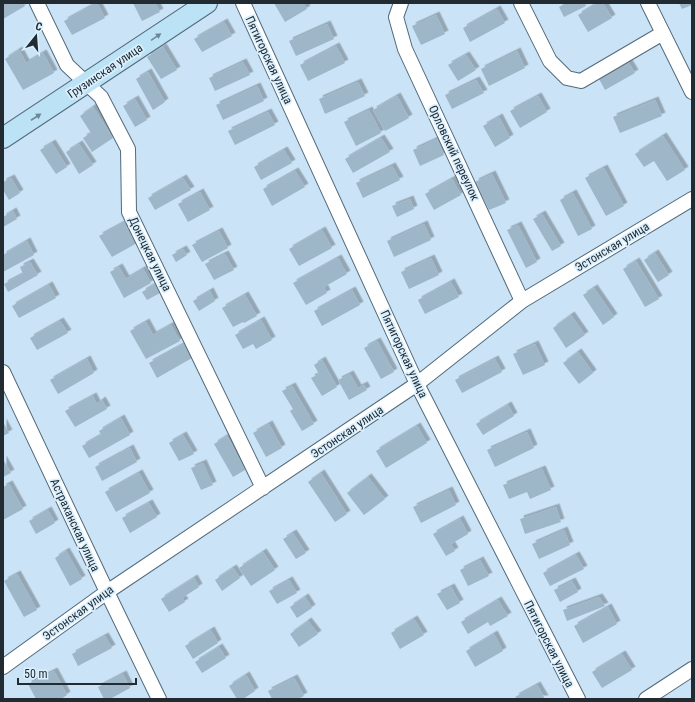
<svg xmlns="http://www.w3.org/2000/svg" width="695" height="702" viewBox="0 0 695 702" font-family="'Roboto Condensed',sans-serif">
<defs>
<filter id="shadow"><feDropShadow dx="3.5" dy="-3.5" stdDeviation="0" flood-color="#0004"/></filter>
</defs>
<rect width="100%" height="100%" fill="#cae3f6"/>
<path fill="#9db6c8" filter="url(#shadow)" d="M 3,3 L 23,3 L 25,6 L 3,19 Z
M 97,3 L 105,18 L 72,35 L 64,21 Z
M 133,3 L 155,3 L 160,12 L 142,21 Z
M 274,3 L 303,3 L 307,9 L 285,22 Z
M 566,3 L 584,3 L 586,6 L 564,17 L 559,7 Z
M 598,3 L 603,3 L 612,18 L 588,32 L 578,15 Z
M 679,3 L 692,3 L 692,5 L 682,9 Z
M 497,9 L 505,23 L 470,42 L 463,28 Z
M 436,15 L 445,34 L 421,45 L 412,26 Z
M 224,22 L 232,36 L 202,52 L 194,39 Z
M 327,24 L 334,39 L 296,56 L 289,41 Z
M 336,46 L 345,63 L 308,81 L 300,65 Z
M 163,47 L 177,70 L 161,79 L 147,57 Z
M 19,50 L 26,63 L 43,53 L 54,73 L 23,90 L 5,59 Z
M 517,51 L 525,68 L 489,86 L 481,69 Z
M 466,55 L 476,70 L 458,81 L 448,65 Z
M 627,60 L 635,73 L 605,90 L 598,77 Z
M 243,62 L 250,75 L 215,91 L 209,78 Z
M 148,72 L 165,102 L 153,110 L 136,79 Z
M 476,80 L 484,93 L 452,109 L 445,95 Z
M 358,82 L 365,96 L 325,114 L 319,99 Z
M 257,86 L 264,101 L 223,120 L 216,105 Z
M 397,96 L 409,118 L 385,131 L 373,110 Z
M 538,96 L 547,112 L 520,128 L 510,111 Z
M 135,99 L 147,120 L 135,127 L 123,106 Z
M 655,100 L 662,116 L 620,133 L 613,117 Z
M 93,107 L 113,138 L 92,152 L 83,138 L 91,133 L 80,116 Z
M 369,110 L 381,133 L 356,146 L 344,122 Z
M 268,112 L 275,125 L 235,145 L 228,131 Z
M 499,117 L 510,138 L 495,147 L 483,126 Z
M 663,136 L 685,170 L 667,181 L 654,161 L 644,167 L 635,154 Z
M 381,138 L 390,152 L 353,173 L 345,159 Z
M 437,139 L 444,155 L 420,166 L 413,150 Z
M 52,143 L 67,167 L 56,174 L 40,150 Z
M 79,144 L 93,165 L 79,174 L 66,152 Z
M 284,150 L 292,163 L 261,180 L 254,167 Z
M 392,166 L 400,180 L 363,198 L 356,183 Z
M 604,168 L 624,206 L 606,216 L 585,178 Z
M 295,171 L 305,187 L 272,206 L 263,189 Z
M 492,174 L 506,203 L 489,210 L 475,182 Z
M 11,178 L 20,193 L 9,200 L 3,190 L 3,182 Z
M 183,178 L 191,190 L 155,210 L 148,198 Z
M 452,179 L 461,195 L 434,210 L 425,194 Z
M 200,192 L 210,210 L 188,222 L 178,204 Z
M 573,193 L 592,229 L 578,236 L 560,200 Z
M 410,199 L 414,209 L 397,217 L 392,206 Z
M 13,211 L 17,219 L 3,227 L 3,217 Z
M 542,214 L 561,246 L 552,251 L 533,219 Z
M 125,222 L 137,243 L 112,257 L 99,236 Z
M 424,224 L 431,240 L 394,257 L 387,241 Z
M 518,225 L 537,262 L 526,268 L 507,230 Z
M 322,230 L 332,248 L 299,266 L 289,249 Z
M 219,231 L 228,248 L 202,262 L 192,245 Z
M 27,241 L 34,255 L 3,272 L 3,255 Z
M 183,249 L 187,255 L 176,262 L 172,255 Z
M 655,253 L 669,275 L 658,282 L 644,260 Z
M 225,254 L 234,270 L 214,280 L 205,264 Z
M 338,258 L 347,274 L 324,287 L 327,293 L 306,305 L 293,283 Z
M 431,258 L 439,275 L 409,289 L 401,272 Z
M 636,261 L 659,299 L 645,307 L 623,269 Z
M 30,262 L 38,275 L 8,292 L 4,284 L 23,274 L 20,267 Z
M 119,267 L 126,279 L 143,269 L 151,283 L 124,298 L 110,272 Z
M 451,282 L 459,297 L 425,314 L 418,300 Z
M 157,283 L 162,292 L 147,300 L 142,292 Z
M 49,285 L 56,298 L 19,318 L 12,306 Z
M 594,288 L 614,317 L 603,325 L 583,295 Z
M 352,290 L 360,305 L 322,326 L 314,311 Z
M 210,291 L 215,301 L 199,311 L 193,301 Z
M 245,295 L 257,316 L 244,323 L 243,322 L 233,327 L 222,308 Z
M 571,315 L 585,335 L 566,348 L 553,328 Z
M 261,320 L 272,340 L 256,349 L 253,344 L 243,349 L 235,335 Z
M 60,321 L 68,333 L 37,350 L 30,338 Z
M 146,322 L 153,335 L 171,325 L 180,341 L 146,359 L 130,331 Z
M 377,341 L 394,372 L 381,379 L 364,348 Z
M 184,344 L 192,358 L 157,378 L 149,363 Z
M 535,344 L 545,365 L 523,375 L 513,354 Z
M 578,352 L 593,373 L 579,384 L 563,363 Z
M 87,359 L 94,373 L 58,394 L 50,380 Z
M 495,359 L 502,372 L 462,393 L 455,380 Z
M 322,360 L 337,387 L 322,396 L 311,378 L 319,374 L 314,365 Z
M 350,374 L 358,388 L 364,385 L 367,390 L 349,400 L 338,380 Z
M 292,386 L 314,424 L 302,431 L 290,411 L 293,409 L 282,391 Z
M 93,396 L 97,404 L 102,400 L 107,409 L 75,427 L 65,411 Z
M 508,405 L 514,416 L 483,435 L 476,424 Z
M 121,418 L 130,435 L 89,458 L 82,446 L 101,435 L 99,431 Z
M 3,422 L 9,433 L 3,436 Z
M 269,424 L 282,448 L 266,457 L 253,433 Z
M 417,426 L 427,443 L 386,468 L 376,451 Z
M 527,432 L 534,448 L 495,467 L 487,450 Z
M 183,435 L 194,454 L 179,461 L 169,443 Z
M 227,436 L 245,470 L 233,477 L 214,444 Z
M 130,448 L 137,462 L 102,481 L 95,467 Z
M 3,459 L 11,473 L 3,477 Z
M 203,463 L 213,485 L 201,490 L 191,468 Z
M 542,469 L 551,490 L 530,499 L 527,492 L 509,499 L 503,485 Z
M 139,473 L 150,493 L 116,512 L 105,492 Z
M 321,473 L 347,514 L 335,522 L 308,482 Z
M 368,477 L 385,499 L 364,515 L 347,493 Z
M 9,484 L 23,509 L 3,520 L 3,487 Z
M 449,490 L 456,505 L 421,523 L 413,507 Z
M 149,503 L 157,517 L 130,533 L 122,518 Z
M 556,507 L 561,522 L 525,534 L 520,519 Z
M 48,510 L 55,523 L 36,534 L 29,521 Z
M 460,519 L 468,534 L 451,544 L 455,551 L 446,556 L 433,534 Z
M 564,530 L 570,545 L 539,559 L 532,544 Z
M 293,533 L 306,553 L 296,559 L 283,539 Z
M 66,551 L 82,579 L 70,586 L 55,558 Z
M 263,552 L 275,570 L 251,586 L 239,568 Z
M 576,555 L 584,569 L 550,586 L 543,573 Z
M 480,560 L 489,576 L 468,586 L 460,570 Z
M 233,568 L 240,578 L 222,591 L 215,580 Z
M 17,574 L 37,610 L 24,617 L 4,581 Z
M 194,578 L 199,587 L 182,598 L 185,602 L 169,612 L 161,599 Z
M 289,580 L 297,593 L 277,604 L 269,591 Z
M 572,581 L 578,592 L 560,602 L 554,590 Z
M 451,587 L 460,603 L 447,610 L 437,594 Z
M 305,597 L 312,608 L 297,618 L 290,607 Z
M 599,597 L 605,606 L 567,621 L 563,610 Z
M 498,600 L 508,616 L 490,626 L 488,622 L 468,634 L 461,622 Z
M 608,607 L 617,624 L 583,643 L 574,626 Z
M 414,619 L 424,635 L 400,649 L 391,633 Z
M 308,621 L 318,634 L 299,647 L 290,634 Z
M 211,630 L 218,643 L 193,659 L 185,646 Z
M 494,634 L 503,651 L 475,667 L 466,651 Z
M 105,636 L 112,648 L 78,666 L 72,654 Z
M 219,647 L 226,658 L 202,673 L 195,662 Z
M 622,654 L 632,670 L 602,688 L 592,672 Z
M 54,671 L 67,695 L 61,699 L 36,699 L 28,684 Z
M 123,674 L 130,688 L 110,699 L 104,699 L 98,687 Z
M 246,675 L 255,691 L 243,699 L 237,699 L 229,686 Z
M 294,678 L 304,696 L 298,699 L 272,699 L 268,691 Z
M 537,685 L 545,699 L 517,699 L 515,697 Z"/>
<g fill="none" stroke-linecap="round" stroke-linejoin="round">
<defs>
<path id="street" d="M 37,3 L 67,65 L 101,97 L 128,149 L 129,212 L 263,488
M 243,3 L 417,384 L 578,699
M 401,3 L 396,17 L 405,49 L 522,301
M 521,3 L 550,61 L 567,78 L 581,81 L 663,33
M 648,3 L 692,92
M 3,372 L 107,592 L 159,699
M 3,667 L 107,592 L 417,384 L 522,301 L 692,199
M 646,699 L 692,669"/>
<path id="secondary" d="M 3,138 L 207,3"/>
</defs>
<use href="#street" stroke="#536a7a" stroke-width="16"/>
<use href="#secondary" stroke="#536a7a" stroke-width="22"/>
<use href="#street" stroke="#fff" stroke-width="14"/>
<use href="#secondary" stroke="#bce2f6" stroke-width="20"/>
</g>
<defs><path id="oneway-solid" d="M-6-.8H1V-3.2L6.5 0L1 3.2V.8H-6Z"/></defs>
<g fill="#6e8694">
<use href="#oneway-solid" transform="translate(156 37) rotate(-34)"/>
<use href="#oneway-solid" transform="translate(36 117) rotate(-33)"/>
</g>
<g text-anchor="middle" stroke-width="3.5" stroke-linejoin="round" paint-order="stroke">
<g font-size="12" fill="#212b31" stroke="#dbf0ff">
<text transform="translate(269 60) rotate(65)" y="4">Пятигорская улица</text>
<text transform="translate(105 71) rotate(-34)" y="4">Грузинская улица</text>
<text transform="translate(454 153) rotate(65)" y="4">Орловский переулок</text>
<text transform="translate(612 247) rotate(-31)" y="4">Эстонская улица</text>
<text transform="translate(150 254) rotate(64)" y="4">Донецкая улица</text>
<text transform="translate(404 354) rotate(65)" y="4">Пятигорская улица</text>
<text transform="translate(347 432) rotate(-34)" y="4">Эстонская улица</text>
<text transform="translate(75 525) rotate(65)" y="4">Астраханская улица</text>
<text transform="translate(78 613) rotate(-36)" y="4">Эстонская улица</text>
<text transform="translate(549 644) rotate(63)" y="4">Пятигорская улица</text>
</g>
</g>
<rect width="695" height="702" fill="none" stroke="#212b31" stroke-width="8"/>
<g transform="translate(36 36) rotate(17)" stroke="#dbf0ff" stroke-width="3" paint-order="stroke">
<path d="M0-3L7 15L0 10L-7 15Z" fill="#212b31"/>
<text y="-6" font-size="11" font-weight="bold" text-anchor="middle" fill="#212b31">С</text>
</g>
<path d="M18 678v6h118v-6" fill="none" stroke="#212b31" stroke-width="2"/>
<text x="24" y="678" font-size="12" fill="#212b31" stroke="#dbf0ff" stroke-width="3" paint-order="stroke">50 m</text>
</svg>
